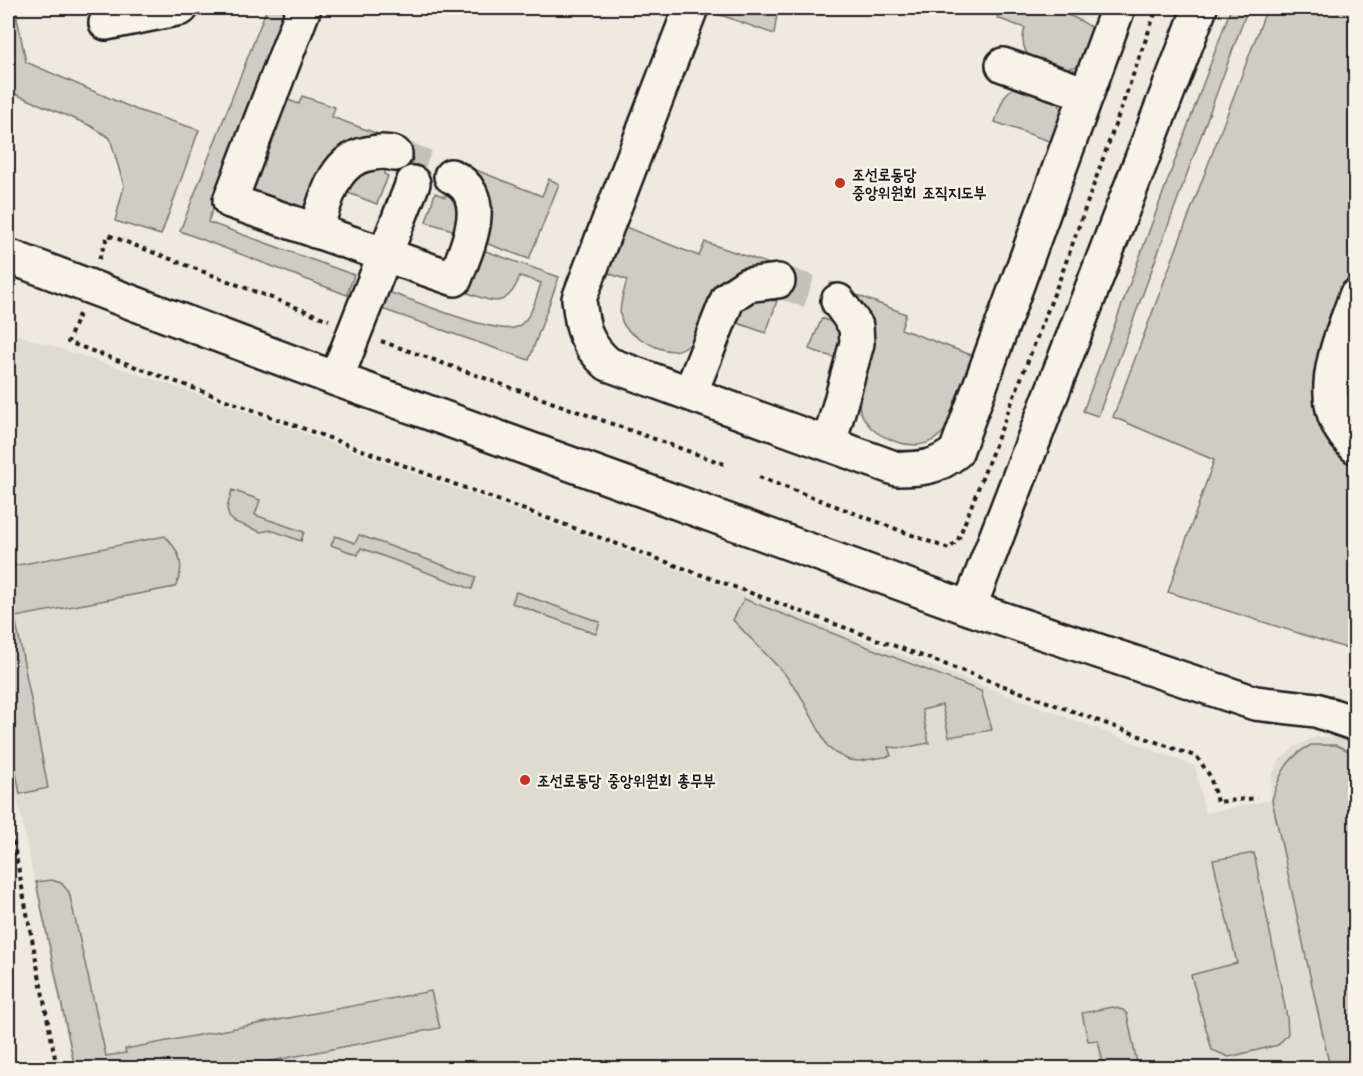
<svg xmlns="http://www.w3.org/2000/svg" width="1363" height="1076" viewBox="0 0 1363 1076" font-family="Mali,'Poor Story',sans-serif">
<rect width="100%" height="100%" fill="#eeeae0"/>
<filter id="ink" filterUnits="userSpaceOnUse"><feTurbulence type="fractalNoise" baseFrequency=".0167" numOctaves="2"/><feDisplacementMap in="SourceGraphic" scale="12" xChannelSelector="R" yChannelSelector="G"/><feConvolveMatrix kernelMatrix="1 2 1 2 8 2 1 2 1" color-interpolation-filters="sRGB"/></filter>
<g filter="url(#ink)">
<path fill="#dedbd1" d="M 18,335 L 189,391 L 716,584 L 1195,766 L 1205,813 L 1271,800 L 1271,778 L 1278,762 L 1295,747 L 1315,737 L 1338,736 L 1355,742 L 1355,1068 L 73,1068 L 8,752 L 8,345 Z"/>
<path fill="#cfccc3" stroke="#767470" stroke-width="1.5" d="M 8,8 L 15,8 L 26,62 L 137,110 L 199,130 L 161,235 L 115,221 L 124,186 L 110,138 L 91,126 L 8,91 Z
M 267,8 L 288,8 L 208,222 L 354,275 L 347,295 L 180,231 Z
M 721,8 L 778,8 L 774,34 L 718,14 Z
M 1001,8 C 1036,8 1060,6 1091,27 L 1094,39 L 1085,63 C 1059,77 1013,65 1025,28 L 997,18 Z
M 1231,8 L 1248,8 L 1098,416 L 1083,411 Z
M 1267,8 L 1355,8 L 1355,261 L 1322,375 L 1355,459 L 1355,651 L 1168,592 L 1214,460 L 1113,417 Z
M 1021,85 C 1064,100 1067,97 1052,142 L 995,122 C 1001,105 1003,89 1021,85 Z
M 277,96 L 299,104 L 302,96 L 335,107 L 332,117 L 397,141 L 302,213 L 250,195 Z
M 458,163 L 542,196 L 549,179 L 559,184 L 529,259 L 480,241 Z
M 388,164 L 384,174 L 388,176 L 377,204 L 343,191 L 344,177 Z
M 449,189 L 462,209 L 459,232 L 426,222 L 435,193 L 445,197 Z
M 620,225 L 699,256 L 705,242 L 775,266 C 754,285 702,344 678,350 C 664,354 648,343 636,336 C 612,323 621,301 627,280 L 603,271 Z
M 477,248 L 559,277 L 529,360 L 382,309 L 389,292 C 412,300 498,336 517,327 C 532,319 536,298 541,283 L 520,276 C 506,312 492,301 462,291 Z
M 846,291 L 906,314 L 901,329 L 974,356 C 962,394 952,460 897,442 C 878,435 869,430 860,411 Z
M 746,297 L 777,301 L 766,333 L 732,321 Z
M 834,314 L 843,322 L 841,360 L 809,349 L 822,318 L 831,322 Z
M 1355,321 L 1355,433 L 1346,420 L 1341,365 Z
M 232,490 L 260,500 L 255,515 L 304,532 L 301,541 L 271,530 L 261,532 L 235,522 L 229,517 L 227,508 Z
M 359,535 L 476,577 L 472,589 L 361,548 L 358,555 L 331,545 L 335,536 L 355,543 Z
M 165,536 C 180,551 186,567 175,587 L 15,617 L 48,788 L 20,794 L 8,728 L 8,567 Z
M 516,592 L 600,622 L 596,634 L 512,603 Z
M 744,599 L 981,691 L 992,730 L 949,737 L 942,705 L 922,710 L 929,743 L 903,748 L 888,747 L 891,756 L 859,761 L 849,760 L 835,753 L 828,747 L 799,693 L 784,673 L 733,620 Z
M 1311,745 L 1336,745 L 1355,754 L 1355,1068 L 1330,1068 L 1272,800 C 1279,775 1287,757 1311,745 Z
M 1254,853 L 1287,1017 L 1288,1034 L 1278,1045 L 1229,1057 L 1212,1050 L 1191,975 L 1237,963 L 1213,860 Z
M 52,880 L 61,883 L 69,892 L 106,1056 L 126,1053 L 125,1049 L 431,991 L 440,1028 L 235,1068 L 75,1068 L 36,882 Z
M 1112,1007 L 1123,1010 L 1127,1014 L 1137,1063 L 1134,1068 L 1104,1068 L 1098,1040 L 1088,1041 L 1082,1013 Z"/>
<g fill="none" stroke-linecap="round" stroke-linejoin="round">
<path stroke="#c4c1b9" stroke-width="33" stroke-dasharray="33 16" stroke-linecap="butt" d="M 395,154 L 451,176
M 778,281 L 838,301"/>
<defs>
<path id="minor" d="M 304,8 L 230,201 L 455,279 C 466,249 494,195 451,176
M 691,8 L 579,299 C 582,328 585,344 608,364 L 897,469 C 922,469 936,468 956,452 L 1118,8
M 106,23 L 181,8
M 1003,65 L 1087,94
M 315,231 C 326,202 332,161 367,154 C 376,152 386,151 395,154
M 8,256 L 336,379 L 969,608 L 1255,703 L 1316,710 L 1356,724
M 1356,296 C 1339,345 1309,404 1356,447
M 336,379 L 413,183
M 690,394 L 728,298 L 747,285 L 778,281
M 829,444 L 857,343 L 856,326 L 838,301
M 969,608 L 1200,8"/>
</defs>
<use href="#minor" stroke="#1c1c1c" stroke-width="38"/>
<path stroke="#1c1c1c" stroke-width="4" stroke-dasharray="4.5 4.5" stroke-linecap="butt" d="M 99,259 L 108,235 L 329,320
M 79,314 L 68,342 L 1197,757 L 1210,776 L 1217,802 L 1257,798
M 8,329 L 14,323
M 381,341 L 724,464
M 759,477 L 949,549 L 958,540 L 1061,276 L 1157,8
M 8,815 L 57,1068"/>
<use href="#minor" stroke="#f7f3e8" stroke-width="33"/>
</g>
</g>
<g fill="#c8321e" stroke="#f7f3e8" stroke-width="2">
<circle cx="840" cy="183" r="6"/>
<circle cx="525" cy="780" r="6"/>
</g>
<g text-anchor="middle" stroke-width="4.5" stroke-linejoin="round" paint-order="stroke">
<g font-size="16" font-weight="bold" fill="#1c1c1c" stroke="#f7f3e8" text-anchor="start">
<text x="852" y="180">조선로동당<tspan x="852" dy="18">중앙위원회 조직지도부</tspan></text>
<text x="537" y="786">조선로동당 중앙위원회 총무부</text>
</g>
</g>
<rect width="1363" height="1076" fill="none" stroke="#f7f3e8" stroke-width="30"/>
<rect x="15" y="15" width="1333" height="1046" fill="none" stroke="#1c1c1c" stroke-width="2" filter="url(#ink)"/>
</svg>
